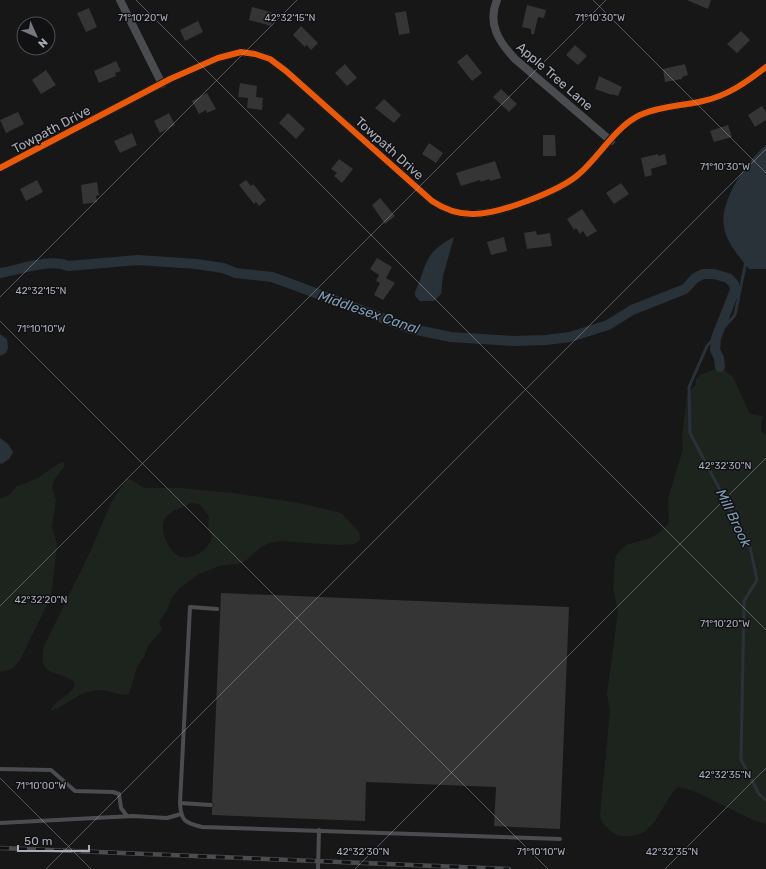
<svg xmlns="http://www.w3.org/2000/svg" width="766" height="869" viewBox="0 0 766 869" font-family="Rubik,sans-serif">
<rect width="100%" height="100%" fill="#171717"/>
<path fill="#1d241e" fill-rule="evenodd" d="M 720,367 L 733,377 L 750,414 L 763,416 L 761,427 L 762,433 L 766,434 L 766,824 L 753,820 L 694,791 L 678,787 C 661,802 657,835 630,836 C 625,836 620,837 615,834 C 608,829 601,824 600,815 L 610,711 L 607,694 L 618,611 L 613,588 L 615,559 L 617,554 L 626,545 L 651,538 L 661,531 L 669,523 L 668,499 L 683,449 L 682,437 L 687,395 L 695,385 L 696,379 L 700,375 Z
M 61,462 L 65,463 L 64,467 L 54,480 L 52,488 L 56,500 L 52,527 L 57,544 L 52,589 L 47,605 L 20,660 L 12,669 L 0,672 L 0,499 L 10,494 L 16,487 L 38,478 Z
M 127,479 C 135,480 139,487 146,488 L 179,488 L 233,493 L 300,503 L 341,513 L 359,532 L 360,540 L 354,544 L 337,545 L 281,541 L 269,543 L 261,547 L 243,563 L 219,566 L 199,574 L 180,588 L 172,597 L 166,612 L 159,622 L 162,630 L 148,646 L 144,657 L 137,667 L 129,694 C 119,697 109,689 99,690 C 81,691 66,705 51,711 C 54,698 73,697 75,683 C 61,669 36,680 44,646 L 90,552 L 112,501 ZM 191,503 L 199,504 L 209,516 L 208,529 L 212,537 C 210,549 193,560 181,557 C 169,553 157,527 166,517 C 172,510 183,507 191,503 Z"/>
<path fill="#2a3239" d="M 766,145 L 766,269 L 749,269 C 740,258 726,242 724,227 C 719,201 747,161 766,145 Z
M 454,237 L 443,276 L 441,294 L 434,301 L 420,301 L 415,296 L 415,292 C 428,264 422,254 454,237 Z
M 0,334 L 7,339 L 8,348 L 6,353 L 0,356 Z
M 0,438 L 8,444 L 13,452 L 10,458 L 2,464 L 0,463 Z"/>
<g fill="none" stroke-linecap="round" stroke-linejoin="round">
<path stroke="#2a3239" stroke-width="3" d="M 746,261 L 735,315 L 707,346 L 689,387 L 690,433 L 750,547 L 757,580 L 744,601 L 741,760 L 759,794 L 766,800"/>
<path stroke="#2a3239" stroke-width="10" d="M 0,273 C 20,270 49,258 68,266 L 138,260 L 196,264 L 223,268 L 236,273 L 272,277 L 294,285 L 412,329 L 451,337 L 514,341 L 546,340 L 570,337 L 608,325 L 632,310 L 685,289 L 695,278 L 703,274 L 714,274 L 728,278 L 734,284 L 735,290 L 716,338 L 715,350 L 719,358 L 720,367"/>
</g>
<path fill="#353536" d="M 687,0 L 711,0 L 708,9 Z
M 527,5 L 546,10 L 544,18 L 538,17 L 534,34 L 531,34 L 531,29 L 522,27 Z
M 252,7 L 274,13 L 271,26 L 249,20 Z
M 89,8 L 97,27 L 86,32 L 77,13 Z
M 406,11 L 410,33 L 399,35 L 395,13 Z
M 198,21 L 203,32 L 185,41 L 180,30 Z
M 301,26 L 318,43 L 311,50 L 307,45 L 305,47 L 293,35 Z
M 741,31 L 750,40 L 737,53 L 727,44 Z
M 575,45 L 587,56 L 578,65 L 566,55 Z
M 467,54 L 482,73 L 472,81 L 457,62 Z
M 116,61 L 121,71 L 115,73 L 116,76 L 99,83 L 94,71 Z
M 345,64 L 357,78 L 347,86 L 335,73 Z
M 685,64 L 688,75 L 682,77 L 682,79 L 665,82 L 663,69 Z
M 46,70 L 56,85 L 41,94 L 32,80 Z
M 599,76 L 622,87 L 618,96 L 612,94 L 612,95 L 595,89 Z
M 240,83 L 257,86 L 256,97 L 263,98 L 262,110 L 247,108 L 248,98 L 238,97 Z
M 501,89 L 517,104 L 509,112 L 493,97 Z
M 207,93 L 216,109 L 207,113 L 206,110 L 199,114 L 192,101 Z
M 384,99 L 401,115 L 394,123 L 375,108 Z
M 762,106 L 766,112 L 766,120 L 755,127 L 748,115 Z
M 18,112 L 24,124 L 6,133 L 0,120 Z
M 169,113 L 175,125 L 160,133 L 154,121 Z
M 288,113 L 305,129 L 296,139 L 279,123 Z
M 728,125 L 732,137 L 714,142 L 710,131 Z
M 132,133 L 137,145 L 120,153 L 114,141 Z
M 543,135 L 555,135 L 556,156 L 543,156 Z
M 429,143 L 443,153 L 436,163 L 422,154 Z
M 658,154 L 658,156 L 665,154 L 667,164 L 651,169 L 652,175 L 645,177 L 641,158 Z
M 339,159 L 353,169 L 342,183 L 334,176 L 337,173 L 331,169 Z
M 495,161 L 501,178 L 490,181 L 489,179 L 481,182 L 480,180 L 461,186 L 456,173 Z
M 37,180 L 43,192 L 26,201 L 20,189 Z
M 246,180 L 251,186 L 253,184 L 266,200 L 259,206 L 256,202 L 254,204 L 239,185 Z
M 97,182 L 99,195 L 96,196 L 97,202 L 83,204 L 81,185 Z
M 621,183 L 629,194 L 614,204 L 606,193 Z
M 380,198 L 395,216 L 385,224 L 372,205 Z
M 582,209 L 597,231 L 587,237 L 583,231 L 580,234 L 576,228 L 574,230 L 567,219 Z
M 536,231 L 537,235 L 550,233 L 552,246 L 527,249 L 524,233 Z
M 504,237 L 507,251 L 491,255 L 487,242 Z
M 377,258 L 392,267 L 386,278 L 395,283 L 383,300 L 374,295 L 380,283 L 376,281 L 379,275 L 370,269 Z
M 221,593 L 569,607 L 560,829 L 494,826 L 496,787 L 366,782 L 365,821 L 212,815 L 212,808 L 214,805 L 212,802 Z"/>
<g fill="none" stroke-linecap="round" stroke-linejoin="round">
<path stroke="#4b4c50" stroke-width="4" d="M 217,609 L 190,607 L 180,803 C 181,821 185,823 202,827 L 560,839
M 0,769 L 51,770 L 75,791 L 113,792 L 119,794 L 121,808 L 127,816
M 180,803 L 211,805
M 0,823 L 133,816 L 167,818 L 181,814
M 318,869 L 319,830"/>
<path stroke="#4b4c50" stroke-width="8" d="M 120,0 L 162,84
M 497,0 C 487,24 499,42 515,59 L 611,141
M 0,168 L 170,79 L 218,58 L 241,52 L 255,54 L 270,59 L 286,71 L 432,201 C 444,209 457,214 472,214 C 497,215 560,191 579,174 C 600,156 615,127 640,115 C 660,106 682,106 703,101 C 727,96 747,82 766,67"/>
<defs>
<path id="rail" d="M 0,848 L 509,869"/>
</defs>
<use href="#rail" stroke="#4b4c4f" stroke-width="4.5"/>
<use href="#rail" stroke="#111113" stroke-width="3" stroke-dasharray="9" stroke-linecap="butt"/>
<defs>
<path id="cycleway" d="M 0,168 L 170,79 L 218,58 L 241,52 L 255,54 L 270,59 L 286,71 L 432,201 C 444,209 457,214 472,214 C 497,215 560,191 579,174 C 600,156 615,127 640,115 C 660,106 682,106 703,101 C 727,96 747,82 766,67"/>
</defs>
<use href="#cycleway" stroke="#111113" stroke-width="8"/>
<use href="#cycleway" stroke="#e8590c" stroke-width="6"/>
</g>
<path fill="none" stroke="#a8adb8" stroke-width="1" stroke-opacity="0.45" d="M 136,0 L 766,630M 593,0 L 766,173M 0,297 L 297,0M 0,321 L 548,869M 0,606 L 606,0M 0,778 L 91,869M 46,869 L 766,149M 355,869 L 766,458M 665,869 L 766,768"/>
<g text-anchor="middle" stroke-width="3" stroke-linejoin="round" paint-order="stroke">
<g font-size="13" fill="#a8adb8" stroke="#111113">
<text transform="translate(555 76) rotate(41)" y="5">Apple Tree Lane</text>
<text transform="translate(51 129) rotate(-28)" y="5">Towpath Drive</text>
<text transform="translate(390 148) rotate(42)" y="5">Towpath Drive</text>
</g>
<g font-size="14" font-style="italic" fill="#7f9bb3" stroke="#111113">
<text transform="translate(369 312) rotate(19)" y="5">Middlesex Canal</text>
<text transform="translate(734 518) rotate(64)" y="5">Mill Brook</text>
</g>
</g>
<g font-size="10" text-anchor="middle" fill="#a8adb8" stroke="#111113" stroke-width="3" stroke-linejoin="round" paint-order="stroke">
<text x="143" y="21">71°10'20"W</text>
<text x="290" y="21">42°32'15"N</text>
<text x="600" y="21">71°10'30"W</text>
<text x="725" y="170">71°10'30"W</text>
<text x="41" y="294">42°32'15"N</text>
<text x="41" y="332">71°10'10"W</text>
<text x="725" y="469">42°32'30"N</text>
<text x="41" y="603">42°32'20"N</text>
<text x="725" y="627">71°10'20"W</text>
<text x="725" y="778">42°32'35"N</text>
<text x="41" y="789">71°10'00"W</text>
<text x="363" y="855">42°32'30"N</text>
<text x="541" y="855">71°10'10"W</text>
<text x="672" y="855">42°32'35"N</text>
</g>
<g transform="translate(36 36) rotate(135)"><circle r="19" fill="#111113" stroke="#4d4f55"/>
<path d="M0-3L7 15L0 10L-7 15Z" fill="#757880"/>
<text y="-6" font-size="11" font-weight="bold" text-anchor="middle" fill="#a8adb8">N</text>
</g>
<path d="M18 845v6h71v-6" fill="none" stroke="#a8adb8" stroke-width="2"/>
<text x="24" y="845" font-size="12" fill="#a8adb8" stroke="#111113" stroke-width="3" paint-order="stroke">50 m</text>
</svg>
